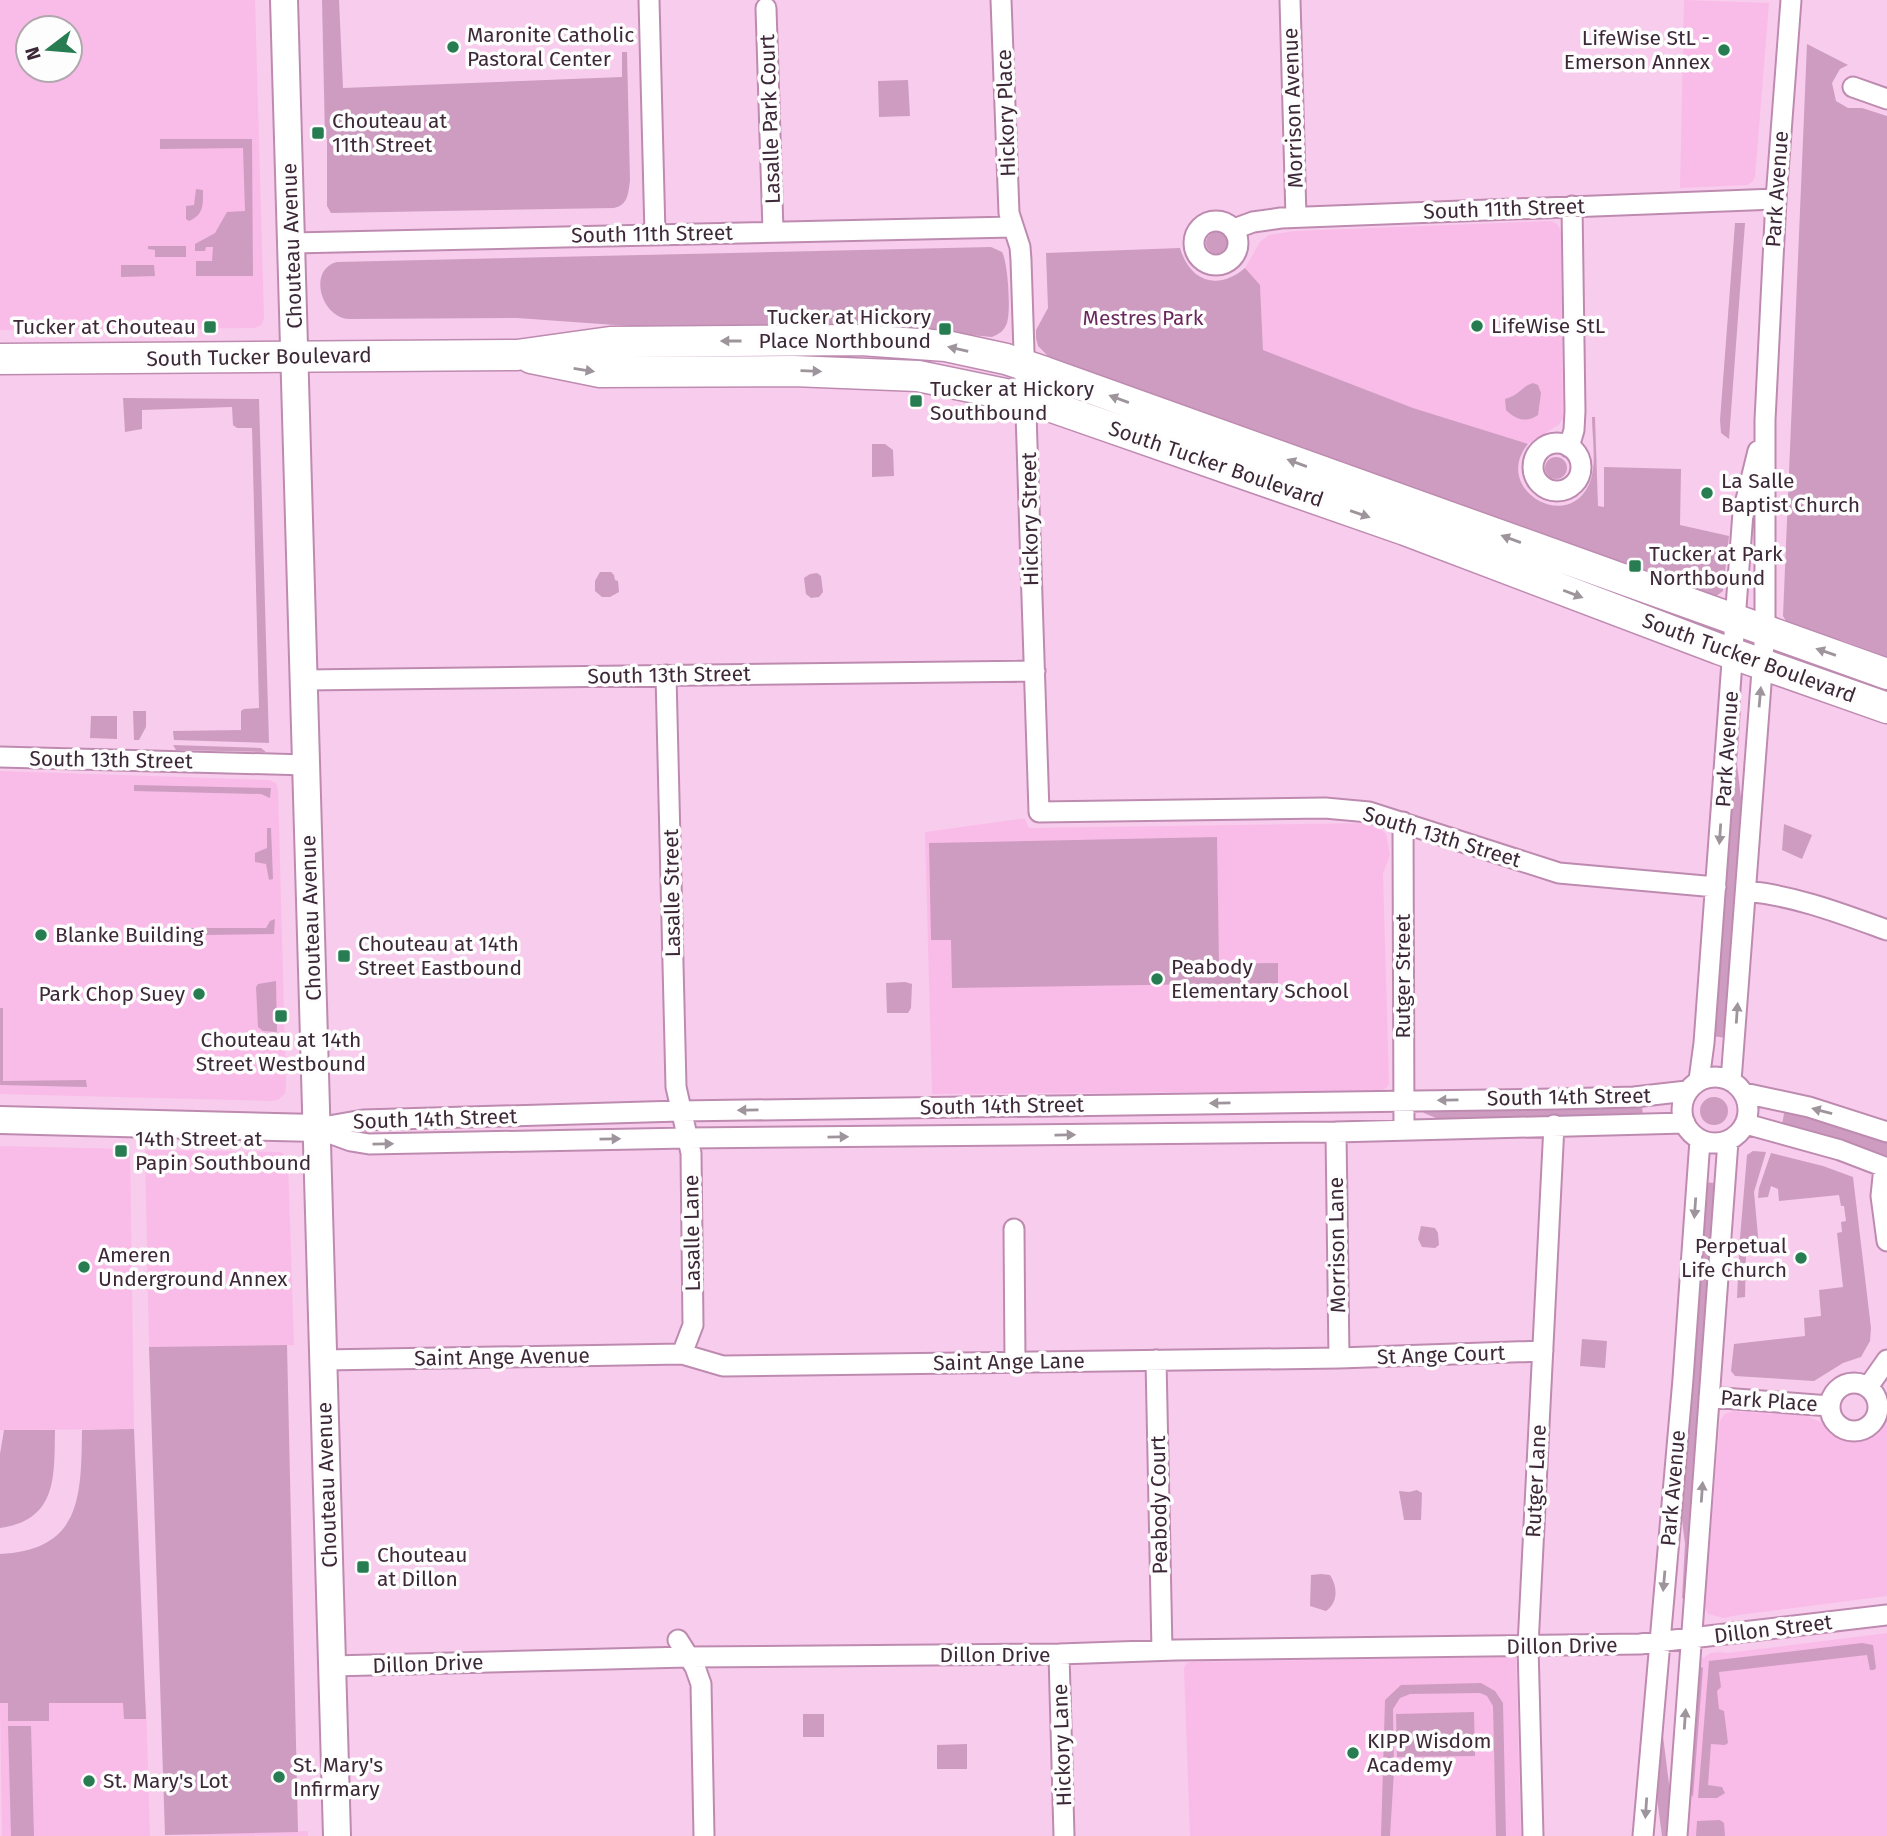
<svg xmlns="http://www.w3.org/2000/svg" width="1887" height="1836" viewBox="0 0 1887 1836" font-family="'Fira Sans',sans-serif">
<rect width="100%" height="100%" fill="#f8ccec"/>
<path fill="#f9bce8" fill-rule="evenodd" d="M 0,0 L 255,0 L 264,319 L 261,325 L 255,328 L 0,330 ZM 28,28 L 70,28 L 70,70 L 28,70 Z
M 1684,0 L 1769,3 L 1755,177 L 1752,182 L 1747,185 L 1680,188 Z
M 1552,221 L 1558,225 L 1561,232 L 1563,419 L 1558,425 L 1528,444 L 1413,408 L 1263,350 L 1260,285 L 1245,268 L 1260,242 L 1269,235 L 1295,231 Z
M 0,771 L 269,780 L 276,783 L 278,789 L 286,1087 L 285,1093 L 278,1100 L 271,1101 L 0,1094 Z
M 1020,819 L 1025,819 L 1029,828 L 1370,823 L 1379,827 L 1386,834 L 1390,855 L 1383,874 L 1389,1084 L 1386,1088 L 1381,1091 L 932,1094 L 925,832 Z
M 0,1146 L 130,1149 L 134,1429 L 0,1430 Z
M 145,1150 L 280,1152 L 284,1154 L 288,1163 L 294,1345 L 149,1347 Z
M 1734,1411 L 1807,1416 L 1825,1424 L 1839,1438 L 1846,1441 L 1856,1442 L 1865,1441 L 1878,1431 L 1887,1417 L 1887,1596 L 1738,1615 L 1724,1618 L 1708,1614 L 1702,1602 L 1702,1579 L 1708,1563 L 1720,1421 L 1725,1414 Z
M 1887,1633 L 1887,1836 L 1688,1836 L 1699,1662 L 1701,1659 L 1711,1653 L 1719,1652 L 1727,1653 Z
M 1516,1657 L 1521,1836 L 1190,1836 L 1184,1669 L 1185,1665 L 1189,1662 Z
M 0,1703 L 146,1703 L 150,1836 L 2,1836 Z
M 308,1831 L 308,1836 L 165,1835 Z"/>
<path fill="#ce9cc1" d="M 322,0 L 339,0 L 343,88 L 622,77 L 622,52 L 627,52 L 630,181 C 628,194 628,205 614,208 L 331,213 L 327,206 L 327,138 L 325,138 Z
M 1807,44 L 1848,65 L 1840,69 L 1832,83 L 1836,101 L 1848,108 L 1862,108 L 1887,116 L 1887,657 L 1844,641 L 1793,628 L 1789,626 L 1783,616 Z
M 908,80 L 910,116 L 879,117 L 878,81 Z
M 160,139 L 252,139 L 253,276 L 196,276 L 196,261 L 212,261 L 213,247 L 206,247 L 205,251 L 195,251 L 195,244 L 215,233 L 227,212 L 245,211 L 243,148 L 160,149 Z
M 196,189 L 203,190 C 203,205 204,215 189,221 L 186,219 L 186,206 L 194,205 Z
M 1735,223 L 1745,223 L 1729,439 L 1721,433 L 1720,420 Z
M1206 243a11 11 0 1 1 22 0a11 11 0 1 1-22 0Z
M 148,246 L 186,246 L 186,257 L 155,257 L 155,250 L 148,249 Z
M 991,247 L 1002,252 C 1008,262 1011,311 1007,323 C 1004,331 999,334 992,337 L 905,329 L 643,327 L 517,318 L 348,319 C 320,316 308,269 337,262 Z
M 1180,248 C 1190,282 1218,291 1245,268 L 1260,285 L 1263,350 L 1413,408 L 1528,444 C 1491,489 1569,535 1590,482 C 1597,464 1592,437 1592,417 L 1595,417 L 1598,506 L 1604,507 L 1604,467 L 1681,469 L 1680,525 L 1729,536 L 1723,591 L 1715,597 L 1390,482 L 1048,356 L 1038,346 L 1036,338 L 1036,330 L 1048,308 L 1046,253 Z
M 121,265 L 154,265 L 155,276 L 121,277 Z
M 1533,383 L 1538,385 L 1541,393 L 1538,415 C 1527,423 1516,420 1506,410 L 1505,399 C 1520,395 1522,386 1533,383 Z
M 123,398 L 259,399 L 269,743 L 174,740 L 173,731 L 241,730 L 241,711 L 244,709 L 259,708 L 252,428 L 237,428 L 233,425 L 232,407 L 142,410 L 142,429 L 125,432 Z
M 872,444 L 885,444 L 893,450 L 894,476 L 872,477 Z
M1545 468a11 11 0 1 1 22 0a11 11 0 1 1-22 0Z
M 600,572 L 611,572 L 614,575 L 615,580 L 618,581 L 619,592 L 610,597 L 602,597 L 595,591 L 595,581 Z
M 817,573 L 821,576 L 823,592 L 819,597 L 811,598 L 806,594 L 804,578 L 810,574 Z
M 1738,706 L 1741,709 L 1737,764 L 1743,814 L 1726,1038 L 1712,1036 Z
M 133,711 L 146,711 L 146,727 L 139,740 L 134,740 Z
M 91,716 L 117,716 L 117,739 L 90,738 Z
M 173,745 L 261,748 L 266,752 L 176,750 Z
M 134,785 L 271,788 L 270,798 L 261,794 L 134,791 Z
M 1784,824 L 1812,835 L 1802,859 L 1782,850 Z
M 267,828 L 271,828 L 273,879 L 269,880 L 266,864 L 255,862 L 255,853 L 267,848 Z
M 1217,837 L 1219,964 L 1278,963 L 1278,983 L 952,988 L 951,940 L 931,940 L 929,843 Z
M 275,919 L 274,934 L 137,936 L 137,928 L 266,928 L 270,921 Z
M 276,981 L 277,1032 L 263,1031 L 258,1027 L 256,987 L 258,984 Z
M 905,982 L 912,984 L 911,1008 L 908,1013 L 887,1013 L 886,983 Z
M 0,987 L 0,1008 L 3,1008 L 3,1081 L 86,1080 L 87,1087 L 0,1085 Z
M1700 1111a14 14 0 1 1 28 0a14 14 0 1 1-28 0Z
M 1642,1104 L 1643,1118 L 1443,1121 L 1424,1113 L 1420,1108 Z
M 1785,1108 L 1887,1140 L 1887,1156 L 1825,1135 L 1782,1125 Z
M 1753,1151 L 1766,1152 L 1754,1192 L 1759,1247 L 1739,1250 L 1747,1155 Z
M 1771,1153 L 1823,1166 L 1853,1177 L 1871,1328 L 1870,1341 L 1861,1357 L 1843,1363 L 1814,1381 L 1735,1376 L 1731,1371 L 1734,1344 L 1805,1336 L 1804,1318 L 1821,1316 L 1819,1290 L 1843,1287 L 1837,1233 L 1842,1232 L 1841,1222 L 1846,1221 L 1844,1206 L 1841,1206 L 1839,1195 L 1779,1201 L 1778,1189 L 1771,1186 L 1768,1197 L 1758,1198 L 1759,1188 Z
M 1700,1182 L 1716,1183 L 1684,1599 L 1682,1598 L 1685,1544 L 1678,1487 Z
M 1421,1226 L 1435,1228 L 1438,1233 L 1439,1245 L 1435,1248 L 1422,1247 L 1418,1239 Z
M 1746,1254 L 1745,1297 L 1737,1298 L 1739,1255 Z
M 1582,1339 L 1607,1341 L 1605,1368 L 1580,1366 Z
M 287,1345 L 298,1832 L 165,1835 L 149,1347 Z
M 134,1429 L 146,1719 L 124,1719 L 123,1703 L 49,1703 L 49,1721 L 8,1721 L 8,1703 L 0,1703 L 0,1554 C 82,1550 81,1496 82,1430 Z
M 4,1430 L 55,1430 C 54,1476 58,1520 0,1528 L 0,1454 Z
M 1417,1490 L 1422,1493 L 1421,1520 L 1404,1520 L 1399,1491 L 1409,1492 Z
M 1321,1574 L 1330,1575 C 1338,1587 1338,1603 1326,1611 L 1310,1606 L 1311,1575 Z
M 1862,1643 L 1873,1645 L 1876,1668 L 1874,1670 L 1870,1670 L 1867,1655 L 1719,1672 L 1721,1687 L 1717,1691 L 1719,1709 L 1724,1711 L 1728,1743 L 1725,1745 L 1711,1744 L 1708,1785 L 1722,1787 L 1725,1793 L 1717,1798 L 1698,1798 L 1709,1661 Z
M 1701,1667 L 1703,1668 L 1693,1797 L 1691,1794 L 1697,1712 L 1693,1685 L 1695,1669 Z
M 1666,1681 L 1663,1736 L 1670,1792 L 1667,1836 L 1662,1836 L 1654,1776 Z
M 1481,1683 L 1495,1691 L 1503,1703 L 1506,1836 L 1496,1836 L 1493,1706 L 1487,1696 L 1480,1693 L 1410,1694 L 1400,1698 L 1393,1709 L 1394,1771 L 1390,1836 L 1381,1836 L 1385,1700 L 1401,1685 Z
M 1474,1712 L 1475,1756 L 1397,1757 L 1396,1714 Z
M 803,1714 L 824,1714 L 824,1737 L 803,1737 Z
M 8,1726 L 31,1726 L 34,1836 L 11,1836 Z
M 967,1744 L 967,1769 L 937,1769 L 937,1745 Z
M 1720,1820 L 1724,1823 L 1725,1836 L 1696,1836 L 1697,1821 Z"/>
<g fill="none" stroke-linecap="round" stroke-linejoin="round">
<defs>
<path id="minor" d="M 649,0 L 655,234
M 1001,0 L 1009,213 L 1020,247 L 1021,260 L 1039,812 L 1325,808 L 1369,812 L 1559,873 L 1716,887
M 1290,0 L 1296,217
M 766,8 L 773,231
M 1853,87 L 1887,99
M1194 243a22 22 0 1 1 44 0a22 22 0 1 1-44 0Z
M 1234,229 L 1253,222 L 1281,218 L 1776,199
M 292,243 L 1012,227
M1533 467a24 24 0 1 1 48 0a24 24 0 1 1-48 0Z
M 1569,447 L 1574,430 L 1575,411 L 1572,206
M 666,675 L 676,1087 L 691,1153 L 693,1325 L 682,1354
M 304,680 L 1035,671
M 0,757 L 307,765
M 1403,822 L 1404,1130
M 1746,891 C 1796,896 1840,913 1887,930
M1682 1110a33 33 0 1 1 66 0a33 33 0 1 1-66 0Z
M 1699,1080 L 1704,1043 L 1743,512 L 1758,451
M 1731,1081 L 1765,631 L 1765,420 L 1776,199 L 1791,0
M 1744,1093 L 1809,1107 L 1887,1132
M 1746,1124 L 1840,1150 L 1887,1168
M 317,1128 L 363,1120 L 680,1111 L 1556,1099 L 1634,1097 L 1687,1091
M 318,1129 L 351,1141 L 369,1144 L 687,1138 L 1336,1132 L 1685,1123
M 1336,1132 L 1339,1358
M 1884,1167 L 1881,1196 L 1887,1241
M 1014,1229 L 1015,1362
M 323,1360 L 682,1354 L 723,1366 L 1339,1358 L 1543,1351
M 1156,1360 L 1162,1650
M1830 1407a24 24 0 1 1 48 0a24 24 0 1 1-48 0Z
M 1868,1387 L 1887,1360
M 1709,1397 L 1830,1406
M 678,1640 L 695,1667 L 701,1684 L 704,1836
M 1059,1654 L 1064,1836
M 332,1666 L 687,1657 L 1059,1654 L 1176,1650 L 1640,1644 L 1887,1615
M 1533,1836 L 1528,1646 L 1554,1125
M 1643,1836 L 1683,1379 L 1700,1140
M 1677,1836 L 1728,1141"/>
<path id="secondary" d="M 284,0 L 337,1836
M 0,1120 L 317,1128"/>
<path id="primary" d="M 531,358 L 600,372 L 793,371 L 918,376 L 1005,394 L 1049,406 L 1405,530 L 1719,649 L 1887,708
M 0,359 L 517,355 L 610,342 L 861,340 L 946,346 L 1006,359 L 1045,372 L 1887,674"/>
</defs>
<use href="#minor" stroke="#be8bb0" stroke-width="23"/>
<use href="#secondary" stroke="#be8bb0" stroke-width="30"/>
<use href="#primary" stroke="#be8bb0" stroke-width="33"/>
<use href="#minor" stroke="#fff" stroke-width="19"/>
<use href="#secondary" stroke="#fff" stroke-width="26"/>
<use href="#primary" stroke="#fff" stroke-width="30"/>
</g>
<defs><path id="oneway-solid" d="M-6-.8H1V-3.2L6.5 0L1 3.2V.8H-6Z" transform="scale(1.75)"/></defs>
<g fill="#9e949c">
<use href="#oneway-solid" transform="translate(731 341) rotate(180)"/>
<use href="#oneway-solid" transform="translate(958 349) rotate(-167)"/>
<use href="#oneway-solid" transform="translate(584 370) rotate(9)"/>
<use href="#oneway-solid" transform="translate(811 371) rotate(2)"/>
<use href="#oneway-solid" transform="translate(1119 399) rotate(-160)"/>
<use href="#oneway-solid" transform="translate(1297 463) rotate(-160)"/>
<use href="#oneway-solid" transform="translate(1360 514) rotate(19)"/>
<use href="#oneway-solid" transform="translate(1511 539) rotate(-160)"/>
<use href="#oneway-solid" transform="translate(1573 594) rotate(21)"/>
<use href="#oneway-solid" transform="translate(1826 652) rotate(-161)"/>
<use href="#oneway-solid" transform="translate(1760 697) rotate(-85)"/>
<use href="#oneway-solid" transform="translate(1720 834) rotate(94)"/>
<use href="#oneway-solid" transform="translate(1737 1013) rotate(-86)"/>
<use href="#oneway-solid" transform="translate(1448 1100) rotate(179)"/>
<use href="#oneway-solid" transform="translate(1220 1103) rotate(179)"/>
<use href="#oneway-solid" transform="translate(748 1110) rotate(179)"/>
<use href="#oneway-solid" transform="translate(1822 1111) rotate(-165)"/>
<use href="#oneway-solid" transform="translate(1065 1135) rotate(-1)"/>
<use href="#oneway-solid" transform="translate(838 1137) rotate(-1)"/>
<use href="#oneway-solid" transform="translate(610 1139) rotate(-1)"/>
<use href="#oneway-solid" transform="translate(383 1144) rotate(-1)"/>
<use href="#oneway-solid" transform="translate(1695 1208) rotate(94)"/>
<use href="#oneway-solid" transform="translate(1702 1492) rotate(-86)"/>
<use href="#oneway-solid" transform="translate(1664 1581) rotate(95)"/>
<use href="#oneway-solid" transform="translate(1685 1719) rotate(-86)"/>
<use href="#oneway-solid" transform="translate(1646 1808) rotate(94)"/>
</g>
<g fill="#277d51" stroke="#fdfdfd" stroke-width="2.5">
<circle cx="453" cy="47" r="7"/>
<circle cx="1724" cy="50" r="7"/>
<rect x="311" y="126" width="14" height="14" rx="3.5"/>
<circle cx="1477" cy="326" r="7"/>
<rect x="203" y="320" width="14" height="14" rx="3.5"/>
<rect x="938" y="322" width="14" height="14" rx="3.5"/>
<rect x="909" y="394" width="14" height="14" rx="3.5"/>
<circle cx="1707" cy="493" r="7"/>
<rect x="1628" y="559" width="14" height="14" rx="3.5"/>
<circle cx="41" cy="935" r="7"/>
<rect x="337" y="949" width="14" height="14" rx="3.5"/>
<circle cx="1157" cy="979" r="7"/>
<circle cx="199" cy="994" r="7"/>
<rect x="274" y="1009" width="14" height="14" rx="3.5"/>
<rect x="114" y="1144" width="14" height="14" rx="3.5"/>
<circle cx="1801" cy="1258" r="7"/>
<circle cx="84" cy="1267" r="7"/>
<rect x="356" y="1560" width="14" height="14" rx="3.5"/>
<circle cx="1353" cy="1753" r="7"/>
<circle cx="279" cy="1777" r="7"/>
<circle cx="89" cy="1781" r="7"/>
</g>
<g text-anchor="middle" stroke-width="7" stroke-linejoin="round" paint-order="stroke">
<g font-size="21" fill="#3d2838" stroke="#fdfdfd" text-anchor="start">
<text x="467" y="42">Maronite Catholic<tspan x="467" dy="24">Pastoral Center</tspan></text>
<text x="1710" y="45" text-anchor="end">LifeWise StL -<tspan x="1710" dy="24">Emerson Annex</tspan></text>
<text x="332" y="128">Chouteau at<tspan x="332" dy="24">11th Street</tspan></text>
<text x="931" y="324" text-anchor="end">Tucker at Hickory<tspan x="931" dy="24">Place Northbound</tspan></text>
<text x="1491" y="333">LifeWise StL</text>
<text x="196" y="334" text-anchor="end">Tucker at Chouteau</text>
<text x="930" y="396">Tucker at Hickory<tspan x="930" dy="24">Southbound</tspan></text>
<text x="1721" y="488">La Salle<tspan x="1721" dy="24">Baptist Church</tspan></text>
<text x="1649" y="561">Tucker at Park<tspan x="1649" dy="24">Northbound</tspan></text>
<text x="55" y="942">Blanke Building</text>
<text x="358" y="951">Chouteau at 14th<tspan x="358" dy="24">Street Eastbound</tspan></text>
<text x="1171" y="974">Peabody<tspan x="1171" dy="24">Elementary School</tspan></text>
<text x="185" y="1001" text-anchor="end">Park Chop Suey</text>
<text x="281" y="1047" text-anchor="middle">Chouteau at 14th<tspan x="281" dy="24">Street Westbound</tspan></text>
<text x="135" y="1146">14th Street at<tspan x="135" dy="24">Papin Southbound</tspan></text>
<text x="1787" y="1253" text-anchor="end">Perpetual<tspan x="1787" dy="24">Life Church</tspan></text>
<text x="98" y="1262">Ameren<tspan x="98" dy="24">Underground Annex</tspan></text>
<text x="377" y="1562">Chouteau<tspan x="377" dy="24">at Dillon</tspan></text>
<text x="1367" y="1748">KIPP Wisdom<tspan x="1367" dy="24">Academy</tspan></text>
<text x="293" y="1772">St. Mary's<tspan x="293" dy="24">Infirmary</tspan></text>
<text x="103" y="1788">St. Mary's Lot</text>
</g>
<g font-size="21" fill="#3d2838" stroke="#fdfdfd">
<text transform="translate(1293 108) rotate(-92)" y="7">Morrison Avenue</text>
<text transform="translate(1006 113) rotate(-92)" y="7">Hickory Place</text>
<text transform="translate(770 119) rotate(-92)" y="7">Lasalle Park Court</text>
<text transform="translate(1777 189) rotate(-86)" y="7">Park Avenue</text>
<text transform="translate(1504 209) rotate(-2)" y="7">South 11th Street</text>
<text transform="translate(652 234) rotate(-1)" y="7">South 11th Street</text>
<text transform="translate(292 246) rotate(-92)" y="7">Chouteau Avenue</text>
<text transform="translate(259 357) rotate(-1)" y="7">South Tucker Boulevard</text>
<text transform="translate(1216 464) rotate(19)" y="7">South Tucker Boulevard</text>
<text transform="translate(1030 519) rotate(-91)" y="7">Hickory Street</text>
<text transform="translate(1749 658) rotate(20)" y="7">South Tucker Boulevard</text>
<text transform="translate(669 675) rotate(-1)" y="7">South 13th Street</text>
<text transform="translate(1727 749) rotate(-86)" y="7">Park Avenue</text>
<text transform="translate(111 760) rotate(1)" y="7">South 13th Street</text>
<text transform="translate(1442 837) rotate(17)" y="7">South 13th Street</text>
<text transform="translate(672 893) rotate(-91)" y="7">Lasalle Street</text>
<text transform="translate(311 918) rotate(-92)" y="7">Chouteau Avenue</text>
<text transform="translate(1403 976) rotate(-90)" y="7">Rutger Street</text>
<text transform="translate(1569 1097) rotate(-1)" y="7">South 14th Street</text>
<text transform="translate(1002 1106) rotate(-1)" y="7">South 14th Street</text>
<text transform="translate(435 1119) rotate(-2)" y="7">South 14th Street</text>
<text transform="translate(692 1233) rotate(-91)" y="7">Lasalle Lane</text>
<text transform="translate(1337 1245) rotate(-91)" y="7">Morrison Lane</text>
<text transform="translate(1441 1355) rotate(-2)" y="7">St Ange Court</text>
<text transform="translate(502 1357) rotate(-1)" y="7">Saint Ange Avenue</text>
<text transform="translate(1009 1362) rotate(-1)" y="7">Saint Ange Lane</text>
<text transform="translate(1769 1401) rotate(4)" y="7">Park Place</text>
<text transform="translate(1536 1481) rotate(-87)" y="7">Rutger Lane</text>
<text transform="translate(327 1485) rotate(-92)" y="7">Chouteau Avenue</text>
<text transform="translate(1673 1488) rotate(-85)" y="7">Park Avenue</text>
<text transform="translate(1159 1505) rotate(-91)" y="7">Peabody Court</text>
<text transform="translate(1773 1629) rotate(-7)" y="7">Dillon Street</text>
<text transform="translate(1562 1646) rotate(-1)" y="7">Dillon Drive</text>
<text x="995" y="1662">Dillon Drive</text>
<text transform="translate(428 1664) rotate(-2)" y="7">Dillon Drive</text>
<text transform="translate(1062 1745) rotate(-92)" y="7">Hickory Lane</text>
</g>
<g font-size="21" fill="#6b285d" stroke="#fdfdfd">
<text x="1143" y="325">Mestres Park</text>
</g>
</g>
<g transform="translate(49 49) rotate(254)"><circle r="33" fill="#fdfdfd" stroke="#b0a8ae" stroke-width="2"/>
<path d="M0-5L12 26L0 18L-12 26Z" fill="#277d51"/>
<text y="-10" font-size="19" font-weight="bold" text-anchor="middle" fill="#3d2838">N</text>
</g>
</svg>
